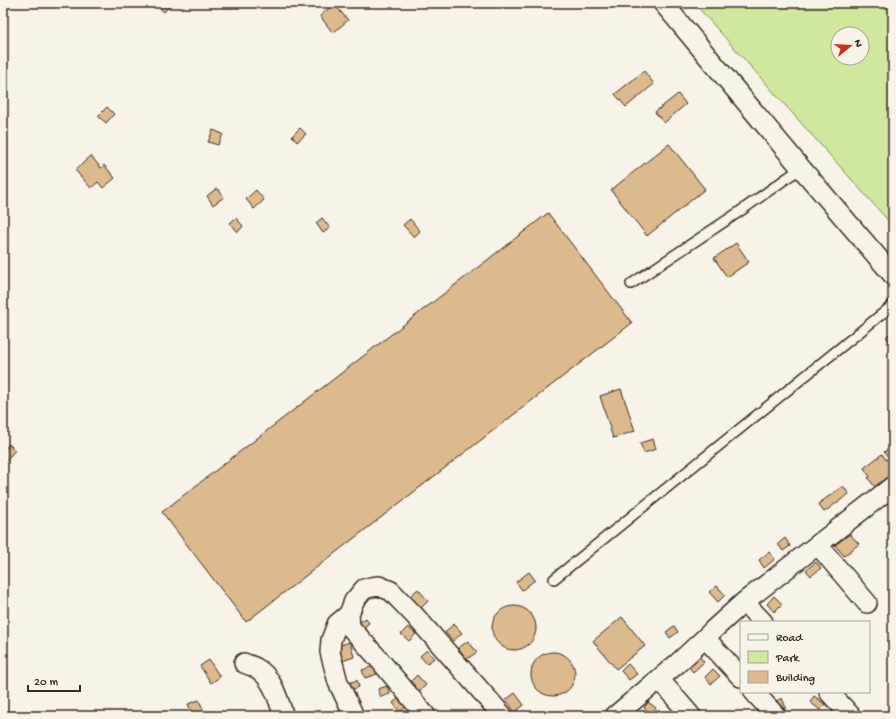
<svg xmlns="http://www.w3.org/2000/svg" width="896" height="719" viewBox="0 0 896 719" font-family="'Gochi Hand',sans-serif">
<rect width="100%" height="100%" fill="#f7f3e8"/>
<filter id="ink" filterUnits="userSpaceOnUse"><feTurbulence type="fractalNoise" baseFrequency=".025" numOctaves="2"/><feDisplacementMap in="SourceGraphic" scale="8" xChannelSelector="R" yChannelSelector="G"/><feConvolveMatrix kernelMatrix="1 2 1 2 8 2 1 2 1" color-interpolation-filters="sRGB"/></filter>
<g filter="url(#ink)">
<path fill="#cfe89d" stroke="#85895e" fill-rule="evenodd" d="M 694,3 L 893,3 L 893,226 ZM 838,34 L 862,34 L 862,58 L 838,58 Z"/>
<path fill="#dcba8e" stroke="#3b2a1e" d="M 154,3 L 167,3 L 170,6 L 164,12 Z
M 334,4 L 348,20 L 333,33 L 320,16 Z
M 644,71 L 654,84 L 626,107 L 615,94 Z
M 678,94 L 686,104 L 664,123 L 655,112 Z
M 107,107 L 114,114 L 106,123 L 98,116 Z
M 300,128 L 306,134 L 297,142 L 292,136 Z
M 213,130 L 223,134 L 218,145 L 208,142 Z
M 669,144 L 705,189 L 647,236 L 611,190 Z
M 91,156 L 101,168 L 104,165 L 115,178 L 103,188 L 98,182 L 91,188 L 75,170 Z
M 217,188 L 224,197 L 213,205 L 207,196 Z
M 256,190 L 264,200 L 254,209 L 246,199 Z
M 548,213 L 632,323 L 246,622 L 162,512 Z
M 236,218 L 243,226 L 238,232 L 230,223 Z
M 322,218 L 330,228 L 323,233 L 316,223 Z
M 410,219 L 420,231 L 414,237 L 403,225 Z
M 736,243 L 749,262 L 727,277 L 714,258 Z
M 890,333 L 893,335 L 893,345 L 886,337 Z
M 621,389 L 635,431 L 613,438 L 600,396 Z
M 653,439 L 656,449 L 644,453 L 640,443 Z
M 9,444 L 15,450 L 6,461 L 3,458 L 3,451 Z
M 893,446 L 893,466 L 891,467 L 893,469 L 893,473 L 875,487 L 868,478 L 870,477 L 864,468 L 882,454 L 886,460 L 889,458 L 884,452 Z
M 843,486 L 849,494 L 824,512 L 818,504 Z
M 850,534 L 859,544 L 844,556 L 835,545 Z
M 785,538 L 790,546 L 783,551 L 778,544 Z
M 769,552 L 775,559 L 764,568 L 759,560 Z
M 816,562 L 821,568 L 811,576 L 806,570 Z
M 529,572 L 535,580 L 522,590 L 516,582 Z
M 717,586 L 725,595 L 718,602 L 709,592 Z
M 418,589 L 428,601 L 420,609 L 409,597 Z
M 774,596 L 782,604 L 774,612 L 767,604 Z
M492 628a22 22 0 1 1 44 0a22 22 0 1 1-44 0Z
M 622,617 L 645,646 L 616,669 L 593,641 Z
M 366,618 L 369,623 L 363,628 L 359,623 Z
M 454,624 L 462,633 L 453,641 L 445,632 Z
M 674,626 L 678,632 L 670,638 L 666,632 Z
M 408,627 L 416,634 L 409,641 L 401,634 Z
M 468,641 L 477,652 L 467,659 L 458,648 Z
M 350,642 L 354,657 L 342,661 L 337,646 Z
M 427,650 L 434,658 L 427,664 L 420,656 Z
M531 674a22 22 0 1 1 44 0a22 22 0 1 1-44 0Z
M 699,656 L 704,662 L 693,672 L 688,666 Z
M 209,660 L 220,677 L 211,683 L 200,666 Z
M 628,664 L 637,674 L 629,680 L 621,671 Z
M 374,666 L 377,674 L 365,678 L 362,670 Z
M 713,669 L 720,676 L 711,684 L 705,677 Z
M 417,675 L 426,685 L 415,695 L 406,686 Z
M 357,680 L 359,687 L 349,691 L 346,684 Z
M 387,686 L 390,694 L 381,697 L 378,689 Z
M 515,693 L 524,705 L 515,712 L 506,700 Z
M 814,696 L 825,704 L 820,710 L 810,702 Z
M 400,697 L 407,706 L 400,712 L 393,703 Z
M 782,698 L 786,708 L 779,710 L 776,701 Z
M 199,700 L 205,714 L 200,716 L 193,716 L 188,704 Z
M 648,702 L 656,708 L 652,714 L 644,708 Z"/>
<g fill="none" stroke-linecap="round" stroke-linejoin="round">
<defs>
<path id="service" d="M 631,284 L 739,212 L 801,168
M 554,579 L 893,305"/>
<path id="minor" d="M 663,3 L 801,168 L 893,275
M 818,545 L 867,603
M 744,602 L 763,622
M 349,614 L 337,624 L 331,640 L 330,652 L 338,682 L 354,716
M 705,638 L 741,677
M 244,663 C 248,665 253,666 256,668 C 273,677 278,700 284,716
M 659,679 L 691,716
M 754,692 L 776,716
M 829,692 L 851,716
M 426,716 L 377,657 L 350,627 L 349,614 L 354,601 L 364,589 L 371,587 L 379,586 L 391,591 L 415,616 L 503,716
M 615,716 L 678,663 L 705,638 L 713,630 L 744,602 L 893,486"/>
</defs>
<use href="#service" stroke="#3b2a1e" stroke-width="12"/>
<use href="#minor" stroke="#3b2a1e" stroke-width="22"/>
<use href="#service" stroke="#f7f3e8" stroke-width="9"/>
<use href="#minor" stroke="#f7f3e8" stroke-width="19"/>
</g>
</g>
<rect width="896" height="719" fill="none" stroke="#f7f3e8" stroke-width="16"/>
<rect x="8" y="8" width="880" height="703" fill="none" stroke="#3b2a1e" stroke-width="1.5" filter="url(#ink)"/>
<rect x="740" y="621" width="130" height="72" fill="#f7f3e8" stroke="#aca397"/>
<rect x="748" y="634" width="20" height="6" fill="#f7f3e8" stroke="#aca397"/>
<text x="776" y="641" font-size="12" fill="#3b2a1e">Road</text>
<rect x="748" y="651" width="20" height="12" fill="#cfe89d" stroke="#aca397"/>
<text x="776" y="661" font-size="12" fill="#3b2a1e">Park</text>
<rect x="748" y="671" width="20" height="12" fill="#dcba8e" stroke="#aca397"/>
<text x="776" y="681" font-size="12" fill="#3b2a1e">Building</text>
<g transform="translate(850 46) rotate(72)"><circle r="19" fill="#f7f3e8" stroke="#aca397"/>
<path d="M0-3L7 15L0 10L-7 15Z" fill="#c8321e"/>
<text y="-6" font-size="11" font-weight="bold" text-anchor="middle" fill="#3b2a1e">N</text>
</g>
<path d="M28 685v6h52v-6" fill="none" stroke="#3b2a1e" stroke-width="2"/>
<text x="34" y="685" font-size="12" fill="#3b2a1e" stroke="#f7f3e8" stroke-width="3" paint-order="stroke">20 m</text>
</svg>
